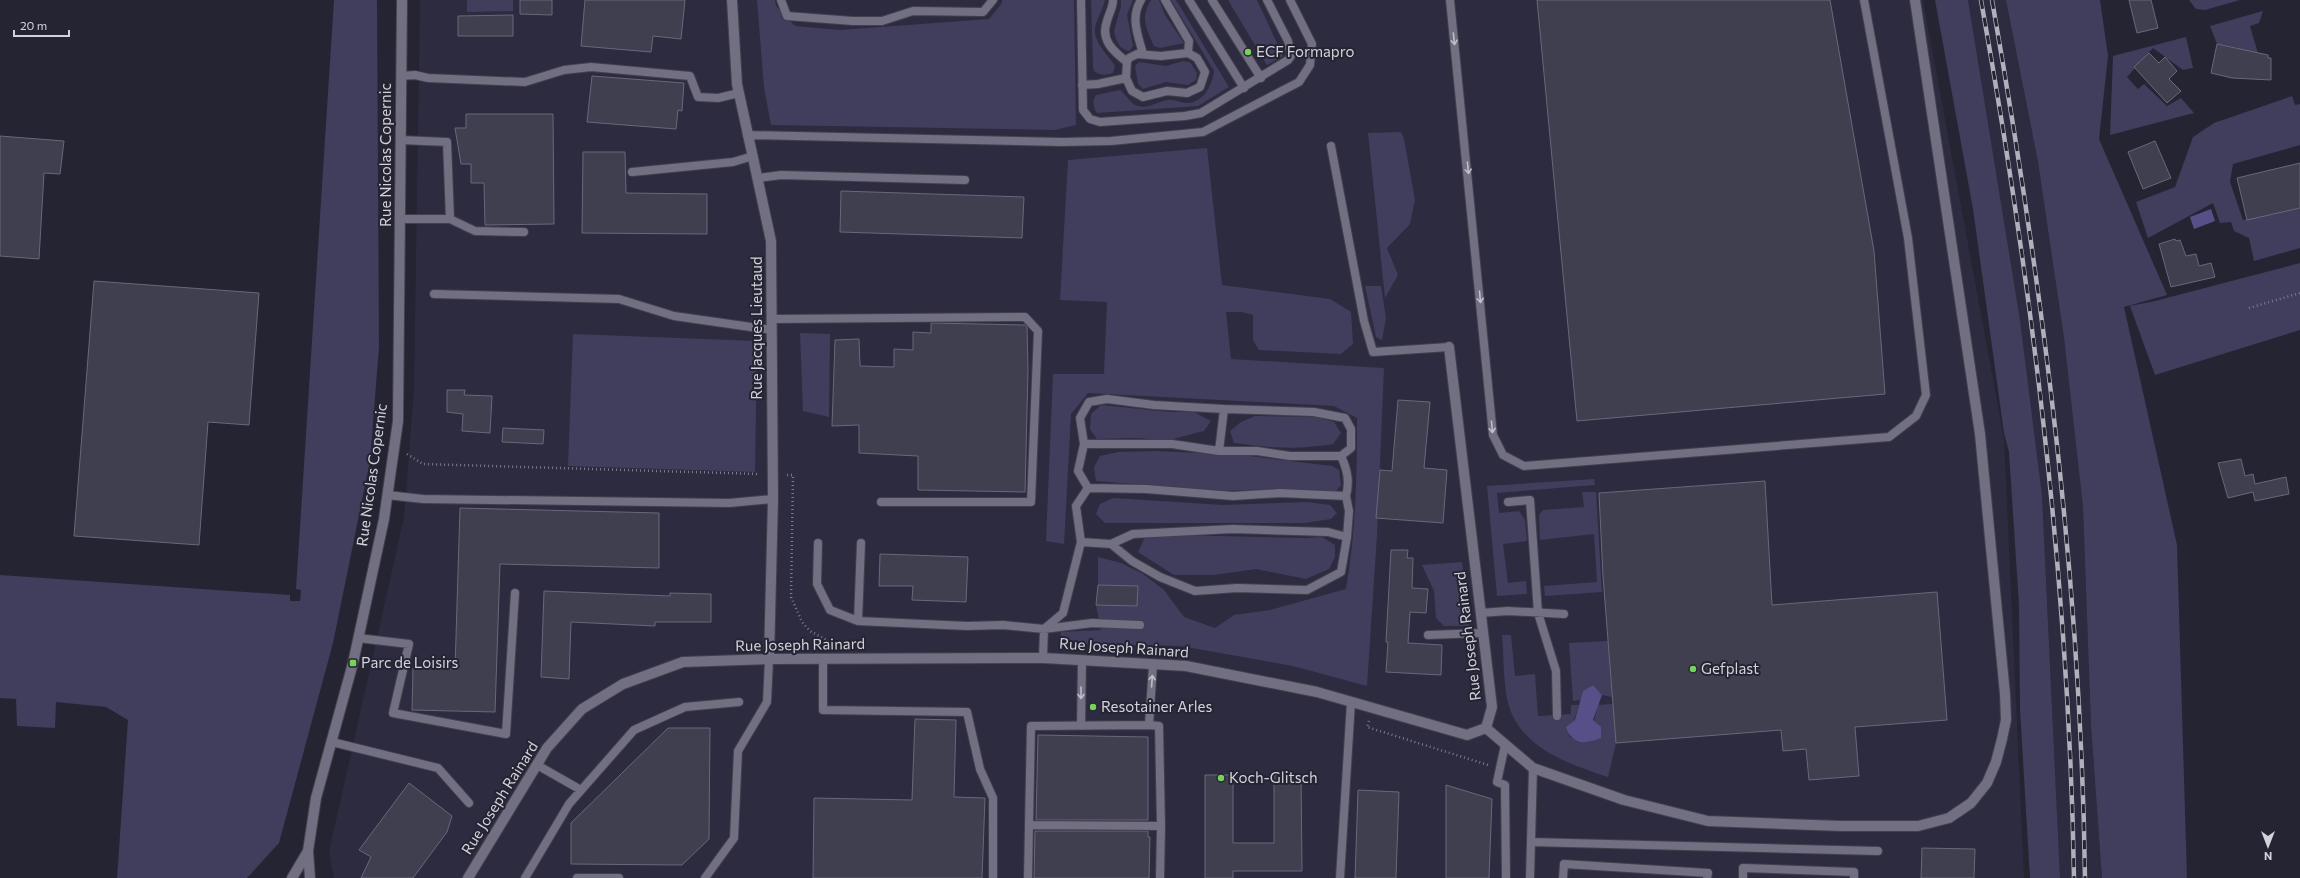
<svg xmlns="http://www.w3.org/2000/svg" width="2300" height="878" viewBox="0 0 2300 878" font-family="Commissioner,sans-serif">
<rect width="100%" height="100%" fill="#252433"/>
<path fill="#2d2b40" d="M 420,0 L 1923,0 L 2004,439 L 2024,878 L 334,878 L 329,852 L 404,517 L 414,390 Z
M 1968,0 L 2006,0 L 2038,162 L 2064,338 L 2083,507 L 2091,725 L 2102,878 L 2060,878 L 2042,495 L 2020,320 Z"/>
<path fill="#413d5d" d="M 334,0 L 377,0 L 379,347 L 370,461 L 333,643 L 279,843 L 247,878 L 117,878 L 128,720 L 106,707 L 56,702 L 55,728 L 17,726 L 16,699 L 0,698 L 0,575 L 290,595 L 290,601 L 300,601 L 301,590 L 296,589 Z
M 467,0 L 513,0 L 513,11 L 467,12 Z
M 757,0 L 775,0 L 776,6 L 795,26 L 840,30 L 989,19 L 1002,3 L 1002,0 L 1074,0 L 1076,125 L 1055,130 L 771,125 L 764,88 Z
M 1091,0 L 1105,0 C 1103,8 1100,13 1097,21 C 1089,39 1106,52 1115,66 L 1113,73 C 1106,75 1100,76 1094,71 L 1093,66 Z
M 1121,0 L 1133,0 L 1127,15 L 1133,46 L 1130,51 C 1119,50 1116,41 1114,31 L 1121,6 Z
M 1151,0 L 1159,0 L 1165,15 L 1184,43 L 1160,48 L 1154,46 C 1146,29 1140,17 1151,0 Z
M 1171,0 L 1176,0 L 1229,87 L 1198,106 L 1097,113 C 1093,107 1092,102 1096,95 L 1120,90 C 1126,94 1130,104 1138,106 C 1149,109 1158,101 1168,100 C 1174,99 1180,103 1186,103 C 1204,103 1212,85 1214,71 Z
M 1228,0 L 1257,0 L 1283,56 L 1267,65 Z
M 1935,0 L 1968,0 L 2020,320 L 2042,495 L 2060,878 L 2030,878 L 2020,709 L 2019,605 L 2009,452 L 2004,433 L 1973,209 Z
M 2006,0 L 2100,0 L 2108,56 L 2099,139 L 2167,295 L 2124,307 L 2177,545 L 2187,878 L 2102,878 L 2091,725 L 2083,507 L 2064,338 L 2038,162 Z
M 2189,0 L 2240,0 L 2205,10 L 2196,9 Z
M 2263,11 L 2259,23 L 2250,26 L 2259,57 L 2237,57 L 2238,48 L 2217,44 L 2210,26 Z
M 2186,37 L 2193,68 L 2183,70 L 2153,48 L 2127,77 L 2138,89 L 2144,84 L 2167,106 L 2181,98 L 2194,113 L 2110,135 L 2113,56 Z
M 1183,61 L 1190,62 L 1197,73 L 1196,80 L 1188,85 L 1166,82 L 1143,89 L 1138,84 L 1135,66 L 1139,62 L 1166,66 Z
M 2292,96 L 2295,105 L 2300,104 L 2300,145 L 2233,164 L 2230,182 L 2243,220 L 2300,208 L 2300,248 L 2254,261 L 2249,238 L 2234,231 L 2231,222 L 2220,223 L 2213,203 L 2148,238 L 2136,202 L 2175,187 L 2193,137 L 2214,123 Z
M 1401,132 L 1404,139 L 1415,200 L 1410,224 L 1387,248 L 1398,275 L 1385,298 L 1368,133 Z
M 1207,148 L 1222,285 L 1330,299 L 1351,312 L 1353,344 L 1341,354 L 1259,350 L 1253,340 L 1253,315 L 1242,312 L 1226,312 L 1231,359 L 1384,368 L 1377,535 L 1367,686 L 1293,666 L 1181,646 L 1059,643 L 1061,632 L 1101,630 L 1096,605 L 1137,605 L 1138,586 L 1098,585 L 1098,557 L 1121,563 L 1143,574 L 1164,590 L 1184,617 L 1215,628 L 1234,615 L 1270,610 L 1346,589 C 1356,532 1357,475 1357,418 L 1334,406 L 1088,393 L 1071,414 L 1064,544 L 1046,541 L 1053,374 L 1104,374 L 1107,302 L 1060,300 L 1068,160 Z
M 2300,263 L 2300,330 L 2155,375 L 2130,306 L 2155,301 Z
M 1365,286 L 1381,286 L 1386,318 L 1382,340 L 1376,337 Z
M 800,333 L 830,334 L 829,417 L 803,411 Z
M 573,334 L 757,341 L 755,472 L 568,466 Z
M 1101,405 L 1170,412 L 1194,412 L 1211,421 L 1204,431 L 1169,440 L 1133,438 L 1097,439 L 1090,429 L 1091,414 Z
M 1255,416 L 1318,417 L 1334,422 L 1341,433 L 1333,444 C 1295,450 1273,448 1234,443 L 1230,431 L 1241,422 Z
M 1156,451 L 1241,455 L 1332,466 L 1339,470 L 1341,485 L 1334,494 L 1273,489 L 1224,491 L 1096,481 L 1094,467 L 1100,456 L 1118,452 Z
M 1594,479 L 1595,485 L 1497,493 L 1499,513 L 1519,511 L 1525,520 L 1527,541 L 1503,544 L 1508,583 L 1526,581 L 1527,594 L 1497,596 L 1487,486 Z
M 1582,492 L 1596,492 L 1602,592 L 1545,596 L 1544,586 L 1597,582 L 1594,534 L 1540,540 L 1539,515 L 1543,510 L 1584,507 Z
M 1113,498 L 1223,505 L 1307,502 L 1330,505 L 1337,513 L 1331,519 L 1305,523 L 1105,523 L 1096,514 L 1100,504 Z
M 1176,535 L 1307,538 L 1322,537 L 1335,545 L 1335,557 L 1329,569 L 1306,579 L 1256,569 L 1214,575 L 1174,575 L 1138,552 L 1145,537 Z
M 1462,562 L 1469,626 L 1444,626 L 1436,618 L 1434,591 L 1422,565 Z
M 1502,635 L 1511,635 L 1515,676 L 1535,674 L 1538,716 L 1571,714 L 1571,705 L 1579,705 L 1569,736 L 1578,742 L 1589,742 L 1598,705 L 1613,704 L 1616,743 L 1608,777 C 1568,764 1520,748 1508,703 C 1503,682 1504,657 1502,635 Z
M 1608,641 L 1612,697 L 1602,695 L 1593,685 L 1583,691 L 1581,700 L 1573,701 L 1569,643 Z"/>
<path fill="#575088" d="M 2211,209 L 2215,221 L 2194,229 L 2190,217 Z
M 1593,685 L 1602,695 L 1593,720 L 1601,727 L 1601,738 C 1584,744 1573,746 1566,727 L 1575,720 L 1583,691 Z"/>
<path fill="#403f4f" stroke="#69687a" d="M 520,0 L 552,0 L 552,15 L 520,14 Z
M 585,0 L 685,0 L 681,39 L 653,36 L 651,52 L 581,46 Z
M 1537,0 L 1830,0 L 1874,251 L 1885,394 L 1577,421 Z
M 2129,0 L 2151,0 L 2158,28 L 2137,33 Z
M 513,15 L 513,36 L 458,36 L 458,16 Z
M 2217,44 L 2268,55 L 2268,58 L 2271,58 L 2271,80 L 2232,78 L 2211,73 Z
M 2149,53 L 2159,63 L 2165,57 L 2177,71 L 2169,79 L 2181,91 L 2167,103 L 2134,67 Z
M 592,76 L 684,83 L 682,111 L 678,110 L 676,129 L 587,122 Z
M 466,114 L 553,114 L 554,224 L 485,225 L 484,183 L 471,183 L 471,164 L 461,164 L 455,128 L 466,128 Z
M 0,136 L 64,141 L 60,174 L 44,173 L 39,259 L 0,256 Z
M 2155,141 L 2171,178 L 2143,189 L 2128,152 Z
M 583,152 L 625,152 L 626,193 L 707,194 L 707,234 L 582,233 Z
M 2300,163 L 2300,208 L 2247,220 L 2237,178 Z
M 841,191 L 1024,197 L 1022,238 L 840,232 Z
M 2175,239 L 2176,241 L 2180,240 L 2186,256 L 2196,254 L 2199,266 L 2211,263 L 2215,277 L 2171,287 L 2159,244 Z
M 94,281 L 259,293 L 249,425 L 208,422 L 199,545 L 74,536 Z
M 931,323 L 1025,325 L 1027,327 L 1028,370 L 1025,492 L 918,490 L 918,456 L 859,453 L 859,425 L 832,426 L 835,340 L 859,339 L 860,366 L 894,367 L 894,349 L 913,350 L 913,332 L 931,333 Z
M 447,390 L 465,390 L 464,395 L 492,396 L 490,433 L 462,431 L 463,414 L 447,412 Z
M 1398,400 L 1430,402 L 1424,468 L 1447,470 L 1443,523 L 1376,518 L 1380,470 L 1392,471 Z
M 503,428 L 544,430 L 543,444 L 502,442 Z
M 2241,459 L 2245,476 L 2253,474 L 2255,484 L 2286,477 L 2289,494 L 2255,501 L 2253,492 L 2228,498 L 2218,463 Z
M 1765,481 L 1772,605 L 1937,592 L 1947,720 L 1855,727 L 1859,776 L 1809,780 L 1806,749 L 1783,751 L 1781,730 L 1616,743 L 1603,576 L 1599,493 Z
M 460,508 L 659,513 L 659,568 L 500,564 L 495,712 L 412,710 L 413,668 L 455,669 Z
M 1391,550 L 1408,550 L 1407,558 L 1413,558 L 1412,588 L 1428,589 L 1426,613 L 1410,612 L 1408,643 L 1442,645 L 1441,675 L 1386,672 L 1388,642 L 1386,642 Z
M 880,554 L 968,557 L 966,602 L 912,600 L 913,586 L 879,586 Z
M 1098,585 L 1138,586 L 1137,606 L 1096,605 Z
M 544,591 L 670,596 L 670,593 L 711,594 L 711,622 L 655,622 L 655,626 L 571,622 L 569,679 L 541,677 Z
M 915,719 L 956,720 L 954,797 L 985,798 L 982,878 L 813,878 L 814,798 L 912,800 Z
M 668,728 L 710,728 L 709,839 L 682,865 L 571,864 L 571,823 Z
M 1038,735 L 1148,737 L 1148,820 L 1036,820 Z
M 1205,775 L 1233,775 L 1233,843 L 1274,843 L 1274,775 L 1301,775 L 1302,871 L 1233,871 L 1233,878 L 1205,878 Z
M 409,783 L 452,816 L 447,832 L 413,878 L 361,878 L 371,857 L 359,850 Z
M 1446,785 L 1492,799 L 1489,878 L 1446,878 Z
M 1358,790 L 1399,792 L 1396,878 L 1355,878 Z
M 1035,831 L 1148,831 L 1148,837 L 1150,837 L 1149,878 L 1034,878 Z
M 1922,848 L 1975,849 L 1974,878 L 1921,878 Z"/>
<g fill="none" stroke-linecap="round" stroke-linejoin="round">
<defs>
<path id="lane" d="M 781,0 L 787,16 L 853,21 L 882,21 L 913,11 L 983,12 L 993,0
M 1081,0 L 1083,110 L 1090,119 L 1100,122 L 1185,116 L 1201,113 L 1288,60 L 1291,56 L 1288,41 L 1267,0
M 1113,0 C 1113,8 1109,13 1107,21 C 1100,40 1113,51 1127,62
M 1141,0 C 1130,18 1138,35 1143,54
M 1165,0 L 1189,41 L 1188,53
M 1189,0 L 1244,88
M 1212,0 L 1261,78
M 1450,0 L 1493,435 L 1503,455 L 1524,466 L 1889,437 L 1916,416 L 1926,395 L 1908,238 L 1864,0
M 401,76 L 415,75 L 428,78 L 525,82 L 564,70 L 591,67 L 690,76 L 698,97 L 718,98 L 739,93
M 1082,85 L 1098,84 L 1126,78 L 1132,91 L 1143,97 L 1167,91 L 1187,93 L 1200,87 L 1205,72 L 1197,58 L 1188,53 L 1161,56 L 1137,54 L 1129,58 L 1127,62 L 1126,78
M 747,135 L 1062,142 L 1111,141 L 1203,132 L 1299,82 L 1310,65 L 1312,44 L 1290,0
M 1331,146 L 1364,321 L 1373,352 L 1449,347
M 632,172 L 733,162 L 753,156
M 758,178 L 781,175 L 965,180
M 400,219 L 450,219 L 447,142 L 401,140
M 450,219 L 475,231 L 524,232
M 434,294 L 619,299 L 674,316 L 772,330
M 772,319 L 1025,317 L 1038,331 L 1031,502 L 881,502
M 1224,409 L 1314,412 L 1345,418 L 1351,429 L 1351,448 L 1341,456
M 1084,444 L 1080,418 L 1089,402 L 1107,399 L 1154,405 L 1224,409 L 1219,451
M 1088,488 L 1078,471 L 1084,444 L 1172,444 L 1219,451 L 1257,451 L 1290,456 L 1341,456 C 1347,469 1350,481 1346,496
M 387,495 L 423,499 L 729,503 L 773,499
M 1508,502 L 1530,500 L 1538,613 L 1556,671 L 1557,716
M 1081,542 L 1076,506 L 1088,488 L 1146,489 L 1233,496 L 1280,493 L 1346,496 L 1349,511 L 1347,537
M 818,543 L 817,584 L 830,610 L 858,621 L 967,626 L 1003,625 L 1044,629 L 1092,623 L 1140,625
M 1480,613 L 1508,611 L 1564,614
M 858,621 L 861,543
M 1428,635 L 1482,633
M 358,638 L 409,644 L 393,713 L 506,734 L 515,593
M 1043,658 L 1044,629 L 1063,613 L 1081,542 L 1111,544 L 1132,561 L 1160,577 L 1195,591 L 1237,588 L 1307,590 L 1341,572 L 1347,537 L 1328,532 L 1233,529 L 1133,534 L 1111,544
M 823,659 L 823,710 L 967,712 L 980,769 L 993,798 L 993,878
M 1149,725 L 1159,726 L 1161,826 L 1029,825 L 1031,726 Z
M 1149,725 L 1153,665
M 1081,726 L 1082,660
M 332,742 L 438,768 L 469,803
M 1505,745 L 1497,782 L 1505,785 L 1506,878
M 537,765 L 581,790
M 1531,842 L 1878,851
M 525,878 L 569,804 L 634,730 L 685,707 L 739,702
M 577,878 L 619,878
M 705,878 L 734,838 L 738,751 L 767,702 L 769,659
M 1028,878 L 1029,825
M 1160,878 L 1161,826
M 1340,878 L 1351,702
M 1530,878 L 1533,768
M 1563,878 L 1564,864 L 1708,873 L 1707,878
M 1743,878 L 1743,868 L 1854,872 L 1854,878"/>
<path id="street" d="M 732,0 L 737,84 L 771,241 L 773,499 L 769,659
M 1449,347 L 1492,707 L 1486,728
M 1486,728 L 1533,768 L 1624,800 L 1708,821 L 1841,826 L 1918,826 L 1949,818 L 1971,803 L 1987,783 L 1996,762 L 2002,739 L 2006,720 L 2005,694 L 1980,434 L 1915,0
M 292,878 L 308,851
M 310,878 L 308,851 L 316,798 L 353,663 L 384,519 L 398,421 L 402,0
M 468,878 L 547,748 L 582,709 L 623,684 L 683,662 L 769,659 L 1043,658 L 1186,666 L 1317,692 L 1467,735 L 1486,728"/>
</defs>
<use href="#lane" stroke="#42404c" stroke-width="10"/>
<use href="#street" stroke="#42404c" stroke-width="12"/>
<path stroke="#7d7c88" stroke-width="2.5" stroke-dasharray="1 3" stroke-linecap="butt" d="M 2249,308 L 2300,293
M 407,454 L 423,464 L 760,474
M 787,475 L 793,475 L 791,597 L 802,622 L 810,631 L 832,643
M 1369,721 L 1367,727 L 1488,765"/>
<use href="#lane" stroke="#716f81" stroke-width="8"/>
<use href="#street" stroke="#716f81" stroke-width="10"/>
<defs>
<path id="rail" d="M 1981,0 C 2033,290 2069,583 2074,878
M 1992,0 C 2043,290 2081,583 2085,878"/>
</defs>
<use href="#rail" stroke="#b1b0bb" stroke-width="4.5"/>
<use href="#rail" stroke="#252433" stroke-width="3" stroke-dasharray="9" stroke-linecap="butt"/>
</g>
<defs><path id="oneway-shaft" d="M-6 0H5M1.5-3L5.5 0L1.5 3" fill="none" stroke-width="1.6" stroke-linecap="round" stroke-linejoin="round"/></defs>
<g stroke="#bfbeca">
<use href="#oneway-shaft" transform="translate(1454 39) rotate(84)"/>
<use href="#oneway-shaft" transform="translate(1468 168) rotate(84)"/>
<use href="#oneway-shaft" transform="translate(1480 297) rotate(85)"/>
<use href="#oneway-shaft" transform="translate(1492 427) rotate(85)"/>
<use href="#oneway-shaft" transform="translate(1152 681) rotate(-86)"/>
<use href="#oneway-shaft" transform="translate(1081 693) rotate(90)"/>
</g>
<g fill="#77d259" stroke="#252433" stroke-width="1.5">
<circle cx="1248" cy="52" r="4"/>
<rect x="349" y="659" width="8" height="8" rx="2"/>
<circle cx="1693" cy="669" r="4"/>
<circle cx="1093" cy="707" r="4"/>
<circle cx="1221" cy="778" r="4"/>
</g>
<g text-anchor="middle" stroke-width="4" stroke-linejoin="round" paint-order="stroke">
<g font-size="15" fill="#d3d2dc" stroke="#252433" text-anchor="start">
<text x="1256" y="57">ECF Formapro</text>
<text x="361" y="668">Parc de Loisirs</text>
<text x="1701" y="674">Gefplast</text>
<text x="1101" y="712">Resotainer Arles</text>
<text x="1229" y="783">Koch-Glitsch</text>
</g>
<g font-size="15" fill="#d3d2dc" stroke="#252433">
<text transform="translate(386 155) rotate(-90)" y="5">Rue Nicolas Copernic</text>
<text transform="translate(757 328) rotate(-90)" y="5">Rue Jacques Lieutaud</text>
<text transform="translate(372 475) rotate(-82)" y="5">Rue Nicolas Copernic</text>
<text transform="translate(1468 636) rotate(-97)" y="5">Rue Joseph Rainard</text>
<text transform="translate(800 645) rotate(-1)" y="5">Rue Joseph Rainard</text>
<text transform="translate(1124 648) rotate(4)" y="5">Rue Joseph Rainard</text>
<text transform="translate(500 798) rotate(-58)" y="5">Rue Joseph Rainard</text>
</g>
</g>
<g transform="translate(2268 846) rotate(180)" stroke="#252433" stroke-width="3" paint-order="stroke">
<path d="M0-3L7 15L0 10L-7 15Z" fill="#d3d2dc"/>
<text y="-6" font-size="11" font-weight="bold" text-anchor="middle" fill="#d3d2dc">N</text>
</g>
<path d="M14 30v6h55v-6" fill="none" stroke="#d3d2dc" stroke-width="2"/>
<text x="20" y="30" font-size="12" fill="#d3d2dc" stroke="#252433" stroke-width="3" paint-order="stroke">20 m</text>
</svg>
